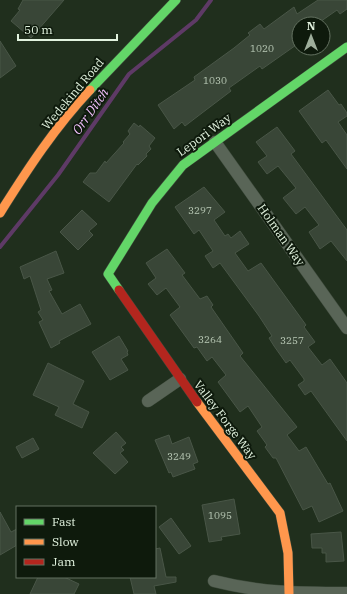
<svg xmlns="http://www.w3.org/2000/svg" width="347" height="594" viewBox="0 0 347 594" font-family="'IBM Plex Serif',serif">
<rect width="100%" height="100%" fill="#202f1d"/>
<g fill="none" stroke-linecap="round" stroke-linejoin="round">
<path stroke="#5e3a66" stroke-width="4" d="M 0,247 L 58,175 L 129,74 L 196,20 L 211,0"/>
</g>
<path fill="#394637" stroke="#495647" d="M 23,0 L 64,0 L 31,38 L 11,21 L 20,10 L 18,9 Z
M 318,0 L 347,0 L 347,9 L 340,14 L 337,10 L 317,24 L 299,24 L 299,43 L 262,69 L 260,66 L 229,88 L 231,91 L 202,113 L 185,126 L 182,122 L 174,129 L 158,105 L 195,80 L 194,77 L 234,48 L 250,35 L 248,33 L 260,24 L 264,29 L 294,7 L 297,14 Z
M 0,41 L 16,66 L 0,78 Z
M 328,90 L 339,105 L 341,104 L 347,113 L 347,116 L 338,122 L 347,135 L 347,169 L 326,140 L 322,143 L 299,111 Z
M 134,123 L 139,127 L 140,125 L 155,138 L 149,146 L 151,149 L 146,154 L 147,156 L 138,165 L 137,164 L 109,202 L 83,182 L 90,173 L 96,173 L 105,161 L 106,163 L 124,143 L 123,142 L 130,134 L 128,131 Z
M 277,127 L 295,151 L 291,154 L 347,230 L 347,261 L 331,241 L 320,249 L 309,232 L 319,225 L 305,207 L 296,214 L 283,198 L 296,188 L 278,166 L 267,174 L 258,162 L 267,156 L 256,142 Z
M 204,187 L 225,212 L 214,220 L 225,236 L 228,234 L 231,238 L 240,231 L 249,244 L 235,253 L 248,271 L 261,263 L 306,325 L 304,327 L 315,342 L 308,347 L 322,365 L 330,359 L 347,383 L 347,441 L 311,391 L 305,395 L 298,385 L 304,381 L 304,379 L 290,360 L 286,363 L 274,346 L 269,338 L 272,336 L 259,316 L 220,263 L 213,268 L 205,256 L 213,251 L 199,230 L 194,234 L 175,207 Z
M 82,210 L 97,224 L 89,231 L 93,235 L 78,250 L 60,232 Z
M 167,249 L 185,273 L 182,275 L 200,299 L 207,296 L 213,305 L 211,307 L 243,353 L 240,356 L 297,427 L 287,435 L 299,451 L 306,447 L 328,484 L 330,483 L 343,511 L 319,522 L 312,506 L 303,510 L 276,458 L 273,458 L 265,447 L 267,445 L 257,431 L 262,427 L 248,406 L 240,412 L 218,382 L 226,375 L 212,357 L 207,361 L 197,347 L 194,348 L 170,315 L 180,307 L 166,288 L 157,295 L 148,284 L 156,278 L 146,263 Z
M 56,251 L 64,273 L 47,279 L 52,290 L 49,291 L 62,314 L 80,304 L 91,324 L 59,341 L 60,343 L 51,348 L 39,322 L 43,320 L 38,312 L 41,310 L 30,276 L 24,279 L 20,267 Z
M 119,336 L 128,351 L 127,352 L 128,355 L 121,359 L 128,370 L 110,380 L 92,352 Z
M 48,363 L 84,381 L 73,404 L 89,412 L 82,428 L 55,415 L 59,407 L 33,395 Z
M 116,432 L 126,443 L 121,447 L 124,450 L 120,453 L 128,462 L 115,474 L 93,453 Z
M 169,435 L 172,444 L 189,437 L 198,462 L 193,464 L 195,469 L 173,477 L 171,472 L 169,473 L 155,440 Z
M 33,438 L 39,449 L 22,458 L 16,447 Z
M 234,499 L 240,534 L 221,537 L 222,540 L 209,542 L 202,505 Z
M 0,512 L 11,532 L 17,529 L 17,545 L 0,555 Z
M 171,518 L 191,546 L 179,554 L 159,527 Z
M 341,532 L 344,561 L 326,562 L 326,553 L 322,553 L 322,548 L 312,548 L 311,534 Z
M 160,548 L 166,577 L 176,577 L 176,582 L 154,586 L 156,594 L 134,594 L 130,577 L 155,577 L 155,549 Z
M 38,577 L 64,577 L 79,584 L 74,594 L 30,594 Z"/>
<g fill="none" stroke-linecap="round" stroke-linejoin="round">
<defs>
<path id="street" d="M 215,142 L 347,328
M 148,401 L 180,379
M 214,581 C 262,593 299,593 347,593"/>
<path id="fast" d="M 90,90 L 176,0
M 119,290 L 108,274 L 152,203 L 183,165 L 347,47"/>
<path id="slow" d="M 0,213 C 27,170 55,127 90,90
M 197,402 L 280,513 L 288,553 L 289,593"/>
<path id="jam" d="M 119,290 L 197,402"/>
</defs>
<use href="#street" stroke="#3d4a3b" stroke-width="13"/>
<use href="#fast" stroke="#3d4a3b" stroke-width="10"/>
<use href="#slow" stroke="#3d4a3b" stroke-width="10"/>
<use href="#jam" stroke="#3d4a3b" stroke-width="10"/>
<use href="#street" stroke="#596557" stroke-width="12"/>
<use href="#fast" stroke="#63d668" stroke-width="9"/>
<use href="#slow" stroke="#ff974d" stroke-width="9"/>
<use href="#jam" stroke="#b3261e" stroke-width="9"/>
</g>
<g text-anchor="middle" stroke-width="4" stroke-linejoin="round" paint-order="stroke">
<g font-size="10" fill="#b8c8b5">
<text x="262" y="52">1020</text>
<text x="215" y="84">1030</text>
<text x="200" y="214">3297</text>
<text x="210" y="343">3264</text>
<text x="292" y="344">3257</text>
<text x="179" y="460">3249</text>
<text x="220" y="519">1095</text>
</g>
<g font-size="12" fill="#e2f3df" stroke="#0e1a0c">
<text transform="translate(73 94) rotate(-50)" y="4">Wedekind Road</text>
<text transform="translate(204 135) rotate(-36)" y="4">Lepori Way</text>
<text transform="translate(281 235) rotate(55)" y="4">Holman Way</text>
<text transform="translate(225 420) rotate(53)" y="4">Valley Forge Way</text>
</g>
<g font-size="13" font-style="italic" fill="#f2bffd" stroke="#0e1a0c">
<text transform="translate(90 111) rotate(-55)" y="5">Orr Ditch</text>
</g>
</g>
<rect x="16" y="506" width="140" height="72" fill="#0e1a0c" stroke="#637160"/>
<rect x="24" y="519" width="20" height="6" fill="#63d668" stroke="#637160"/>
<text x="52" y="526" font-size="12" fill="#e2f3df">Fast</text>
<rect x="24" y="539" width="20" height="6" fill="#ff974d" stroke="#637160"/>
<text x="52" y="546" font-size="12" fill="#e2f3df">Slow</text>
<rect x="24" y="559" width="20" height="6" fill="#b3261e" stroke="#637160"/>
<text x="52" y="566" font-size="12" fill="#e2f3df">Jam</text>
<g transform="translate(311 36)"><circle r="19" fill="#0e1a0c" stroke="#637160"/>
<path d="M0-3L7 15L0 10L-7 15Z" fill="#9eae9b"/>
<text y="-6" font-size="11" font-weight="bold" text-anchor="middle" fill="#e2f3df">N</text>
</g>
<path d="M18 34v6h99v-6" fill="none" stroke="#e2f3df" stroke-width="2"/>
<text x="24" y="34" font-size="12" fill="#e2f3df" stroke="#0e1a0c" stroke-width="3" paint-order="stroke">50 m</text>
</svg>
